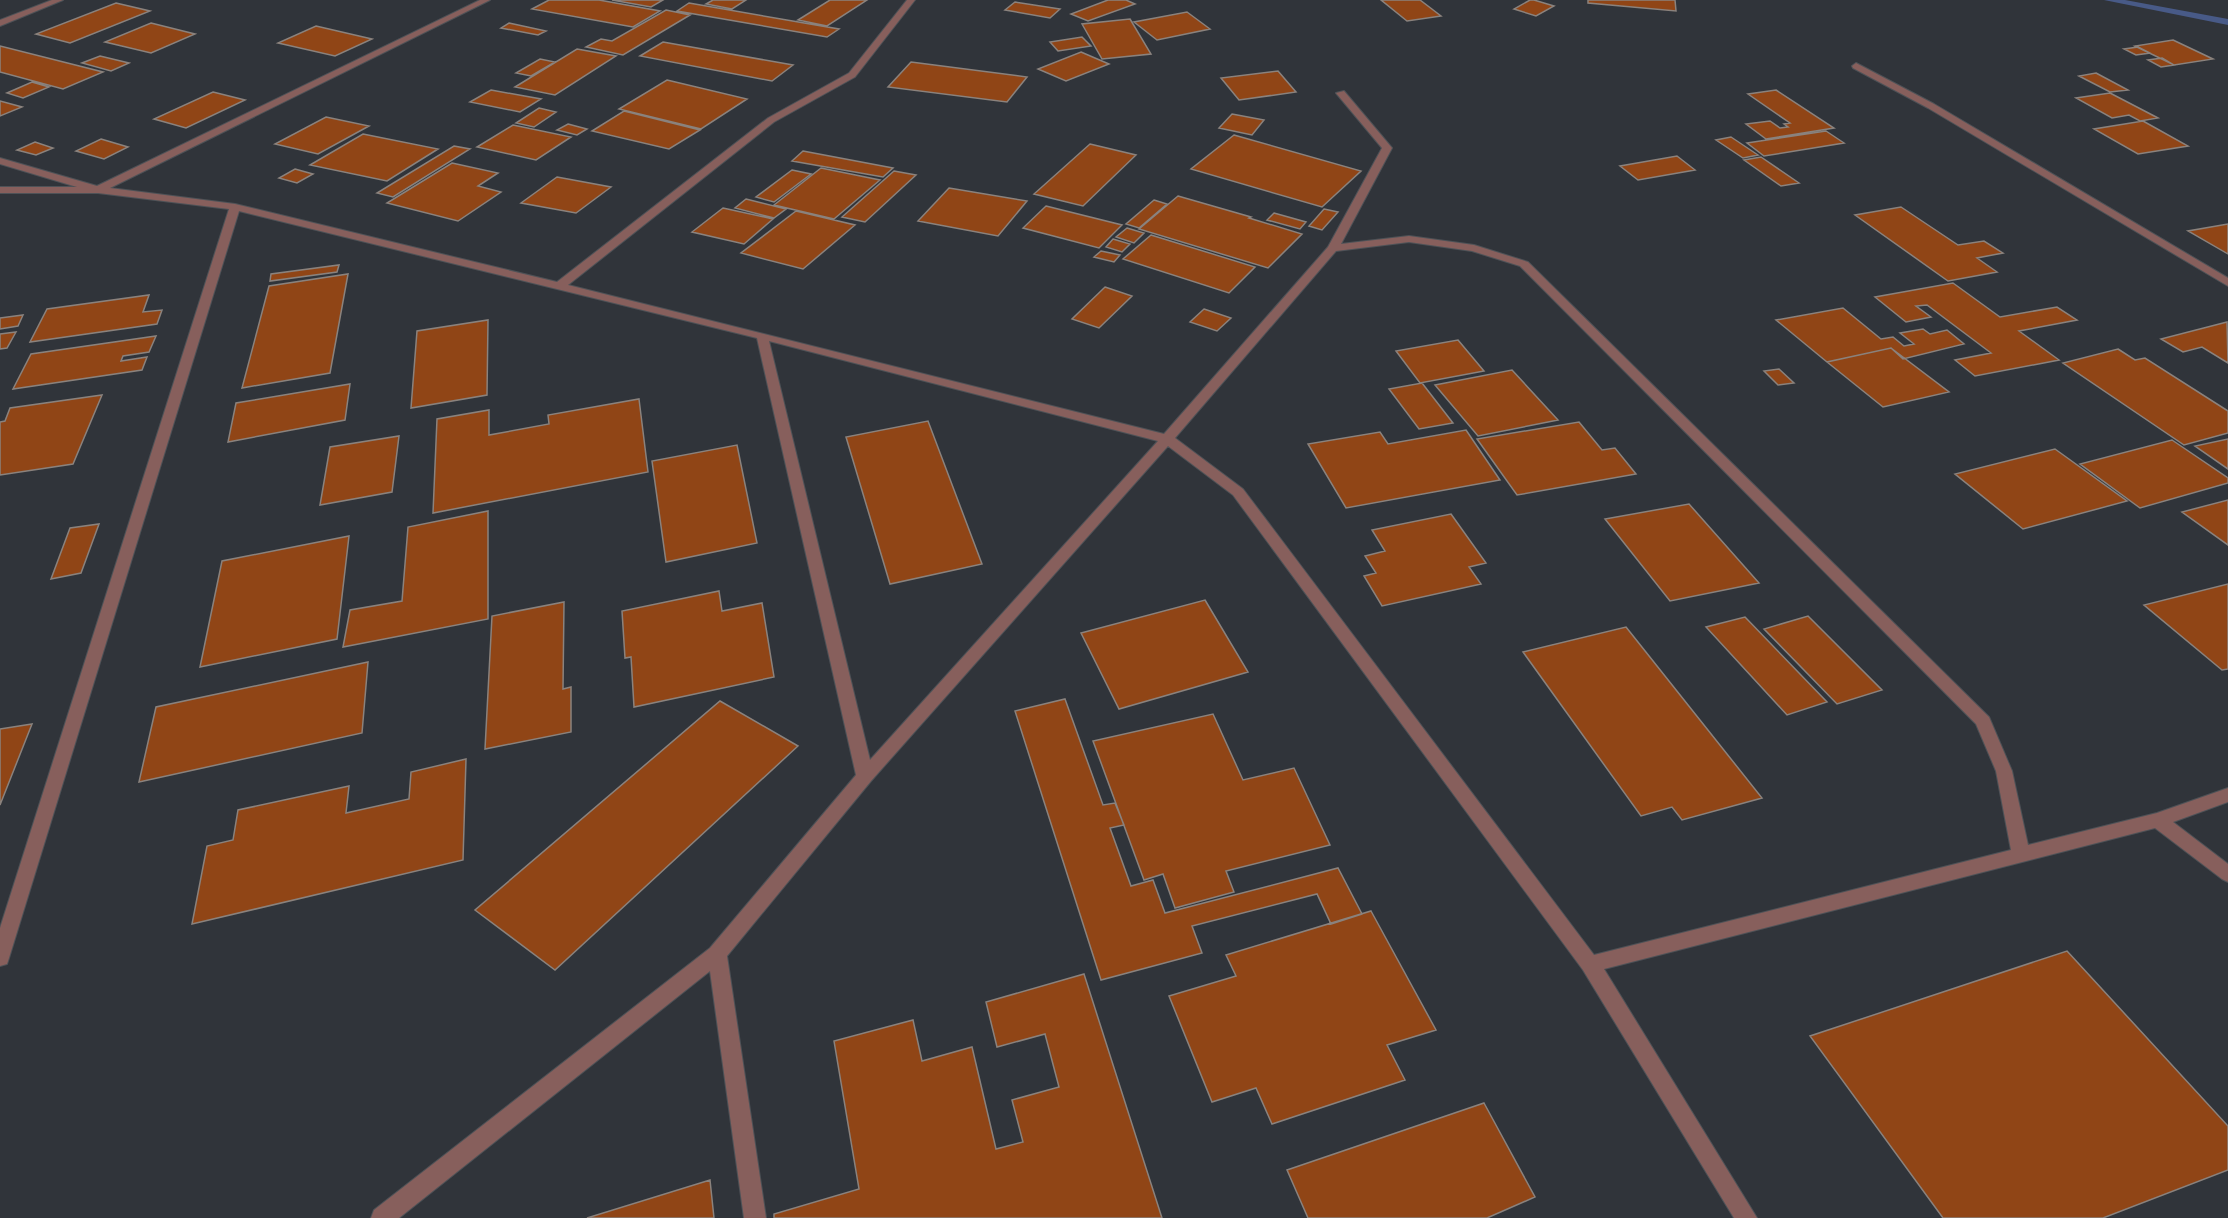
<svg xmlns="http://www.w3.org/2000/svg" width="2228" height="1218" viewBox="0 0 2228 1218" font-family="'Playfair Display',serif">
<rect width="100%" height="100%" fill="#30343a"/>
<g fill="none" stroke-linecap="round" stroke-linejoin="round">
<path fill="#485a87" fill-rule="evenodd" d="M 2104,0 L 2125,0 L 2228,19 L 2228,25 Z"/>
</g>
<path fill="#904516" stroke="#8a827d" stroke-width="1.5" d="M 549,0 L 599,0 L 660,11 L 633,27 L 532,9 Z
M 612,0 L 663,0 L 651,7 Z
M 713,0 L 746,0 L 732,9 L 706,4 Z
M 830,0 L 867,0 L 827,26 L 798,20 Z
M 1108,0 L 1126,0 L 1135,4 L 1088,21 L 1071,14 Z
M 1381,0 L 1420,0 L 1441,16 L 1407,21 Z
M 1530,0 L 1534,0 L 1554,6 L 1536,16 L 1514,9 Z
M 1588,0 L 1675,0 L 1676,11 L 1588,3 Z
M 1015,2 L 1060,9 L 1050,18 L 1005,10 Z
M 116,3 L 150,11 L 70,43 L 36,34 Z
M 689,3 L 839,29 L 827,37 L 677,11 Z
M 666,10 L 690,15 L 623,55 L 586,47 L 601,39 L 612,41 Z
M 1187,12 L 1210,29 L 1157,40 L 1134,22 Z
M 1130,19 L 1151,54 L 1102,59 L 1082,24 Z
M 151,23 L 195,34 L 151,53 L 105,42 Z
M 509,23 L 546,31 L 538,35 L 501,28 Z
M 316,26 L 372,39 L 335,56 L 278,43 Z
M 1082,37 L 1091,46 L 1058,51 L 1050,42 Z
M 2173,40 L 2213,59 L 2174,65 L 2135,46 Z
M 663,42 L 793,65 L 772,81 L 640,56 Z
M 0,46 L 103,72 L 63,89 L 0,72 Z
M 2138,47 L 2150,53 L 2136,55 L 2124,49 Z
M 577,49 L 616,56 L 555,95 L 515,87 Z
M 1081,52 L 1109,64 L 1066,81 L 1038,69 Z
M 100,56 L 129,63 L 111,71 L 82,63 Z
M 2162,58 L 2174,65 L 2161,67 L 2148,60 Z
M 540,59 L 555,62 L 531,76 L 516,73 Z
M 911,62 L 1027,77 L 1007,102 L 888,87 Z
M 1278,71 L 1296,92 L 1239,100 L 1221,78 Z
M 2096,73 L 2128,90 L 2110,92 L 2079,76 Z
M 667,80 L 747,99 L 701,129 L 619,109 Z
M 32,82 L 49,87 L 23,98 L 7,93 Z
M 491,90 L 541,99 L 520,112 L 470,102 Z
M 1776,90 L 1834,128 L 1766,139 L 1746,124 L 1770,121 L 1780,128 L 1788,127 L 1784,124 L 1790,123 L 1748,94 Z
M 213,92 L 245,100 L 186,128 L 154,119 Z
M 2110,93 L 2158,118 L 2140,121 L 2129,115 L 2112,118 L 2076,98 Z
M 0,101 L 22,107 L 0,116 Z
M 539,108 L 556,112 L 534,127 L 516,123 Z
M 624,111 L 700,130 L 669,149 L 592,131 Z
M 1232,114 L 1264,120 L 1252,135 L 1219,128 Z
M 326,117 L 369,126 L 318,154 L 275,144 Z
M 2143,121 L 2188,146 L 2138,154 L 2094,129 Z
M 568,124 L 587,129 L 577,135 L 557,130 Z
M 513,125 L 571,137 L 536,160 L 477,147 Z
M 1826,131 L 1844,143 L 1764,156 L 1747,143 Z
M 363,134 L 438,149 L 387,181 L 310,165 Z
M 1234,135 L 1361,171 L 1322,207 L 1191,169 Z
M 1731,137 L 1758,155 L 1743,158 L 1716,140 Z
M 101,139 L 128,147 L 104,159 L 76,151 Z
M 35,142 L 53,148 L 36,155 L 17,150 Z
M 1090,144 L 1136,155 L 1083,206 L 1034,194 Z
M 454,146 L 470,149 L 393,197 L 377,193 Z
M 803,151 L 893,168 L 883,177 L 792,161 Z
M 1677,156 L 1695,170 L 1638,180 L 1620,166 Z
M 1761,157 L 1799,183 L 1781,186 L 1744,160 Z
M 452,163 L 498,173 L 478,186 L 501,192 L 458,221 L 387,203 Z
M 821,168 L 880,180 L 834,219 L 774,205 Z
M 295,169 L 313,174 L 297,183 L 279,178 Z
M 792,170 L 811,174 L 774,202 L 756,197 Z
M 894,171 L 916,175 L 865,222 L 842,217 Z
M 557,177 L 611,187 L 576,213 L 521,203 Z
M 949,188 L 1027,201 L 998,236 L 918,221 Z
M 1178,196 L 1251,217 L 1249,218 L 1302,234 L 1268,268 L 1139,229 Z
M 746,199 L 786,209 L 774,218 L 735,208 Z
M 1154,200 L 1167,204 L 1139,228 L 1126,224 Z
M 1046,206 L 1122,225 L 1099,248 L 1023,228 Z
M 1901,207 L 1958,245 L 1984,241 L 2003,253 L 1977,258 L 1997,272 L 1948,281 L 1855,215 Z
M 723,208 L 773,219 L 744,244 L 692,232 Z
M 1324,209 L 1338,212 L 1322,230 L 1309,226 Z
M 796,211 L 855,225 L 803,269 L 741,253 Z
M 1274,213 L 1306,222 L 1300,229 L 1267,220 Z
M 2228,224 L 2228,254 L 2188,231 Z
M 1127,228 L 1144,233 L 1134,243 L 1116,237 Z
M 1151,235 L 1255,267 L 1229,293 L 1123,259 Z
M 1113,239 L 1130,244 L 1122,252 L 1106,247 Z
M 1101,251 L 1120,255 L 1114,262 L 1094,257 Z
M 339,265 L 337,272 L 270,281 L 271,274 Z
M 348,274 L 330,373 L 242,388 L 269,286 Z
M 1953,283 L 2000,317 L 2057,307 L 2077,320 L 2019,331 L 2059,360 L 1975,376 L 1955,360 L 1991,353 L 1927,305 L 1916,306 L 1931,317 L 1906,322 L 1875,297 Z
M 1105,287 L 1132,296 L 1099,328 L 1072,319 Z
M 149,295 L 143,312 L 162,310 L 157,324 L 30,342 L 47,309 Z
M 1843,308 L 1881,339 L 1893,337 L 1904,346 L 1914,344 L 1900,333 L 1923,329 L 1930,334 L 1947,330 L 1964,344 L 1903,359 L 1891,348 L 1827,362 L 1776,320 Z
M 1204,309 L 1231,318 L 1217,331 L 1190,322 Z
M 23,315 L 18,326 L 0,329 L 0,318 Z
M 488,320 L 487,395 L 411,408 L 417,331 Z
M 2227,322 L 2228,363 L 2202,347 L 2183,352 L 2161,339 Z
M 16,332 L 7,348 L 0,349 L 0,334 Z
M 156,336 L 149,352 L 123,356 L 121,361 L 147,357 L 142,370 L 13,389 L 31,354 Z
M 1458,340 L 1484,371 L 1420,383 L 1396,351 Z
M 1891,348 L 1949,392 L 1883,407 L 1827,362 Z
M 2118,349 L 2135,360 L 2145,358 L 2228,411 L 2228,433 L 2184,445 L 2063,363 Z
M 1779,369 L 1794,383 L 1778,385 L 1764,371 Z
M 1512,370 L 1558,420 L 1478,436 L 1435,385 Z
M 1422,383 L 1453,423 L 1419,429 L 1389,389 Z
M 350,384 L 345,420 L 228,442 L 236,403 Z
M 102,395 L 73,464 L 0,475 L 0,422 L 5,421 L 10,408 Z
M 639,399 L 648,472 L 433,513 L 437,419 L 489,410 L 489,435 L 549,424 L 548,415 Z
M 928,421 L 982,564 L 890,584 L 846,437 Z
M 1579,422 L 1602,450 L 1615,448 L 1636,474 L 1517,495 L 1477,439 Z
M 1466,430 L 1500,480 L 1346,508 L 1308,444 L 1380,432 L 1388,444 Z
M 399,436 L 392,492 L 320,505 L 330,447 Z
M 2228,439 L 2228,469 L 2195,446 Z
M 2172,440 L 2228,478 L 2228,483 L 2140,508 L 2080,464 Z
M 737,445 L 757,543 L 666,562 L 652,461 Z
M 2055,449 L 2127,501 L 2023,529 L 1955,474 Z
M 2228,500 L 2228,545 L 2182,512 Z
M 1689,504 L 1759,583 L 1670,601 L 1605,519 Z
M 488,511 L 488,619 L 343,647 L 350,610 L 402,601 L 408,527 Z
M 1451,514 L 1486,563 L 1469,567 L 1481,584 L 1382,606 L 1364,576 L 1376,573 L 1365,556 L 1385,551 L 1372,530 Z
M 99,524 L 81,573 L 51,579 L 70,528 Z
M 349,536 L 337,639 L 200,667 L 222,561 Z
M 2228,584 L 2228,669 L 2222,670 L 2144,605 Z
M 719,591 L 722,611 L 762,603 L 774,677 L 634,707 L 631,657 L 625,658 L 622,611 Z
M 1205,600 L 1248,672 L 1119,709 L 1081,633 Z
M 564,602 L 563,689 L 571,687 L 571,732 L 485,749 L 492,616 Z
M 1808,616 L 1882,690 L 1837,704 L 1764,629 Z
M 1745,617 L 1827,702 L 1787,715 L 1706,627 Z
M 1626,627 L 1762,798 L 1682,820 L 1672,807 L 1641,816 L 1523,652 Z
M 368,662 L 362,733 L 139,782 L 156,707 Z
M 1065,699 L 1103,805 L 1115,803 L 1124,825 L 1110,828 L 1131,886 L 1153,880 L 1165,913 L 1338,868 L 1362,914 L 1331,924 L 1317,894 L 1192,926 L 1202,953 L 1101,980 L 1015,711 Z
M 720,701 L 798,746 L 555,970 L 475,910 Z
M 1213,714 L 1243,780 L 1294,768 L 1330,845 L 1226,871 L 1234,892 L 1175,908 L 1163,874 L 1144,880 L 1093,741 Z
M 32,724 L 0,805 L 0,729 Z
M 466,759 L 463,860 L 192,924 L 207,846 L 233,840 L 238,810 L 349,786 L 346,813 L 409,799 L 411,772 Z
M 1371,911 L 1436,1030 L 1387,1045 L 1405,1080 L 1272,1124 L 1256,1088 L 1212,1102 L 1169,996 L 1236,976 L 1226,955 Z
M 2067,951 L 2228,1126 L 2228,1170 L 2103,1218 L 1943,1218 L 1810,1036 Z
M 1084,974 L 1162,1218 L 774,1218 L 774,1214 L 859,1189 L 834,1041 L 913,1020 L 922,1061 L 972,1047 L 996,1149 L 1023,1142 L 1012,1100 L 1059,1087 L 1045,1034 L 997,1047 L 986,1002 Z
M 1484,1103 L 1535,1197 L 1487,1218 L 1308,1218 L 1287,1170 Z
M 710,1180 L 714,1218 L 587,1218 Z"/>
<g fill="none" stroke-linecap="round" stroke-linejoin="round">
<defs>
<path id="minor" d="M 52,0 L 63,0 L 0,26 L 0,20 Z
M 480,0 L 490,0 L 110,188 L 235,204 L 557,282 L 768,118 L 849,73 L 907,0 L 915,0 L 855,77 L 774,122 L 568,285 L 1164,434 L 1328,247 L 1382,148 L 1336,93 L 1344,91 L 1392,148 L 1341,244 L 1409,236 L 1474,245 L 1528,262 L 1989,717 L 2012,771 L 2028,845 L 2157,813 L 2228,788 L 2228,802 L 2173,822 L 2228,864 L 2228,882 L 2222,879 L 2155,828 L 1604,969 L 1757,1218 L 1734,1218 L 1583,970 L 1233,495 L 1168,446 L 871,781 L 727,956 L 766,1218 L 744,1218 L 710,971 L 399,1218 L 371,1218 L 374,1210 L 710,948 L 856,775 L 757,338 L 239,211 L 9,958 L 7,964 L 0,966 L 0,928 L 229,209 L 98,193 L 0,193 L 0,187 L 77,187 L 0,164 L 0,158 L 97,186 ZM 1409,242 L 1472,251 L 1520,266 L 1976,724 L 1996,771 L 2011,850 L 1594,955 L 1243,489 L 1175,438 L 1336,251 ZM 769,341 L 1158,441 L 870,760 Z
M 1856,63 L 1934,104 L 2228,278 L 2228,286 L 1928,108 L 1853,68 L 1852,66 Z"/>
</defs>
<use href="#minor" stroke="#4e5257" stroke-width="2"/>
<use href="#minor" fill="#875f5c" fill-rule="evenodd"/>
</g>
</svg>
